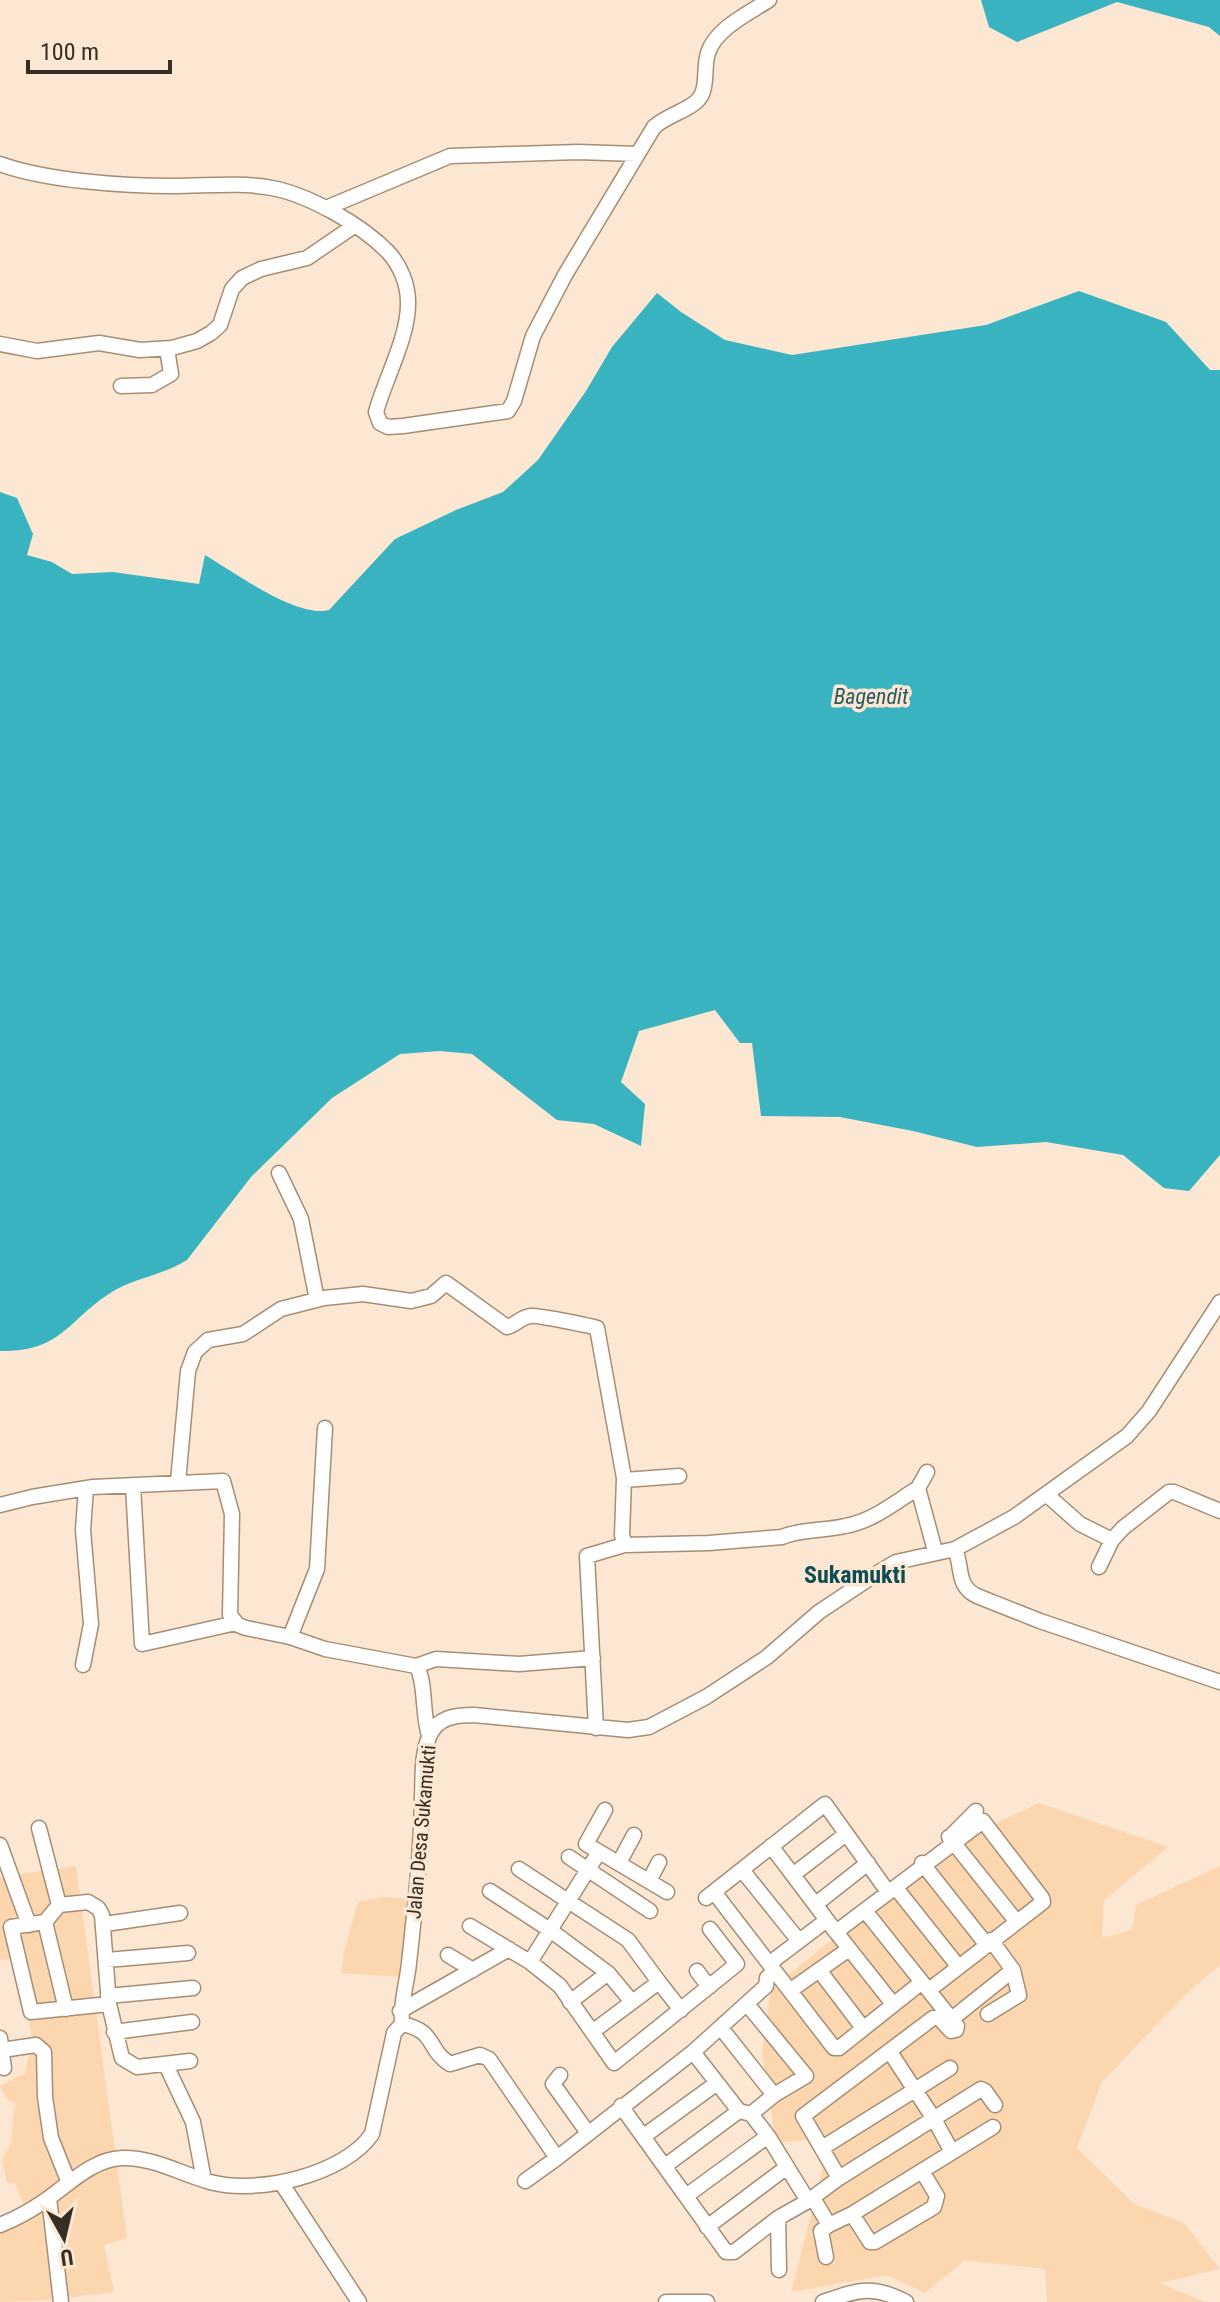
<svg xmlns="http://www.w3.org/2000/svg" width="1220" height="2302" viewBox="0 0 1220 2302" font-family="'Roboto Condensed',sans-serif">
<rect width="100%" height="100%" fill="#fce7d2"/>
<path fill="#fcd6ae" d="M 1039,1803 L 1168,1847 L 1104,1900 L 1102,1938 L 1132,1930 L 1136,1905 L 1220,1866 L 1220,1965 L 1188,1992 L 1102,2082 L 1077,2148 L 1134,2204 L 1184,2223 L 1220,2269 L 1159,2283 L 1205,2302 L 1047,2302 L 1045,2269 L 965,2260 L 925,2293 L 887,2275 L 791,2292 L 831,2137 L 776,2143 L 762,2053 L 771,1989 L 866,1912 L 925,1857 Z
M 76,1866 L 127,2238 L 104,2245 L 114,2292 L 64,2298 L 54,2203 L 25,2207 L 15,2183 L 7,2183 L 2,2159 C 18,2137 9,2127 16,2104 L 7,2099 L 0,2086 L 25,2073 L 32,2041 L 26,1996 L 11,1959 L 0,1960 L 0,1877 Z
M 383,1897 L 413,1899 L 404,1977 L 341,1973 L 345,1947 L 358,1902 Z
M 45,2207 L 54,2300 L 0,2302 L 0,2232 Z"/>
<path fill="#3ab3c1" d="M 981,0 L 1220,0 L 1220,36 L 1209,27 L 1117,2 L 1017,42 L 989,27 Z
M 1079,291 L 1166,322 L 1210,370 L 1220,370 L 1220,1155 L 1189,1191 L 1164,1188 L 1123,1155 L 1046,1142 L 977,1147 L 913,1131 L 840,1117 L 761,1116 L 752,1043 L 740,1043 L 715,1010 L 639,1031 L 621,1082 L 645,1104 L 641,1146 L 594,1124 L 557,1120 L 472,1054 L 440,1051 L 400,1054 L 332,1098 L 251,1177 L 187,1260 C 165,1274 140,1277 117,1289 C 68,1317 65,1352 0,1351 L 0,492 L 17,498 L 33,534 L 27,555 L 52,562 L 72,574 L 113,572 L 199,584 L 205,555 C 234,572 296,618 329,610 L 395,539 L 456,510 L 503,492 L 538,460 L 586,391 L 612,347 L 657,293 L 681,312 L 725,340 L 792,355 L 986,325 Z"/>
<g fill="none" stroke-linecap="round" stroke-linejoin="round">
<defs>
<path id="minor" d="M 0,164 C 47,181 124,186 175,186 C 207,186 239,182 272,188 C 309,195 362,225 388,252 C 400,265 408,284 408,302 C 409,336 385,379 376,412 L 380,423 L 388,427 L 403,426 L 508,411 L 514,401 L 533,336 L 565,275 L 654,127 C 667,115 687,111 697,101 C 709,90 703,67 708,53 C 715,29 749,13 769,0
M 326,208 L 450,156 L 578,152 L 637,154
M 0,344 L 37,351 L 99,343 L 140,350 L 172,348 L 197,341 L 211,333 L 220,325 L 232,289 L 242,278 L 261,269 L 307,258 L 354,226
M 121,386 L 152,385 L 171,374 L 167,349
M 279,1173 L 301,1219 L 317,1300
M 927,1472 L 918,1488 L 935,1551
M 624,1480 L 679,1476
M 178,1482 L 188,1371 L 195,1352 L 208,1340 L 243,1334 L 281,1309 L 324,1298 L 363,1294 L 411,1301 L 431,1296 L 446,1283 L 507,1327 C 516,1325 522,1316 531,1316 C 537,1315 592,1326 597,1328 L 624,1478 L 622,1535 L 625,1545 L 709,1543 L 782,1537 C 801,1529 824,1531 845,1526 C 873,1521 894,1503 918,1488
M 133,1486 L 142,1644 L 236,1623
M 1046,1494 L 1080,1524 L 1112,1540 L 1123,1528 L 1169,1492 L 1174,1492 L 1220,1511
M 0,1505 L 32,1497 L 93,1487 L 223,1481 L 232,1514 L 230,1615 L 238,1625 L 246,1628 L 290,1637 L 325,1649 L 416,1666 C 426,1678 422,1716 429,1735
M 955,1549 C 963,1568 956,1586 977,1596 L 1040,1621 L 1220,1682
M 1099,1567 L 1112,1540
M 290,1637 L 317,1569 L 325,1428
M 83,1665 L 91,1624 L 83,1530 L 86,1488
M 416,1666 L 436,1659 L 519,1664 L 593,1658
M 596,1728 L 587,1556 L 624,1545
M 605,1810 L 586,1844 L 667,1892
M 39,1828 L 59,1905
M 952,1835 L 976,1811
M 949,1837 L 1016,1921
M 0,1845 L 29,1925
M 771,1846 L 836,1932 L 983,1821 L 1042,1898 L 1043,1902 L 929,1990
M 569,1857 L 650,1911
M 619,1863 L 634,1835
M 922,1863 L 986,1944
M 519,1869 L 628,1940 L 659,1982
M 742,1870 L 799,1941
M 794,1874 L 846,1834
M 649,1881 L 659,1862
M 902,1882 L 896,1888 L 958,1966
M 490,1891 L 550,1930 L 608,1973 L 632,2002
M 714,1892 L 834,2048 L 839,2048 L 922,1982
M 706,1898 L 825,1804 L 888,1892
M 816,1904 L 868,1863
M 45,1922 L 59,1905 L 88,1902 L 98,1908 L 102,1915 L 109,2004 L 122,2058 L 137,2067 L 190,2061
M 105,1924 L 180,1913
M 470,1926 L 530,1962 L 560,1986 L 614,2063 L 737,1964 L 710,1929
M 836,1932 L 893,2004
M 448,1955 L 473,1970
M 107,1960 L 188,1953
M 530,1962 L 599,1852
M 770,1963 L 827,1920
M 819,1970 L 863,2028
M 697,1971 L 709,1987
M 791,1990 L 849,1949
M 108,1996 L 193,1988
M 570,2002 L 608,1973
M 747,2004 L 806,2076 L 774,2095 L 751,2114
M 66,2009 L 45,1922 L 11,1927 L 31,2012 L 109,2004
M 400,2011 L 509,1949
M 988,2014 L 1019,1995 L 1013,1970 L 991,1940
M 953,2018 L 1013,1970
M 402,2024 C 437,2031 426,2049 450,2064 L 480,2055 L 489,2059 L 557,2158 L 693,2052 L 766,1986 L 767,1978 L 775,1971
M 721,2028 L 774,2095
M 114,2032 L 192,2022
M 592,2032 L 659,1982 L 681,2010
M 0,2038 L 4,2068
M 2,2050 L 36,2045 L 44,2052 L 45,2097 L 51,2138 L 69,2183
M 890,2052 L 934,2119 L 952,2152
M 166,2065 L 193,2122 L 204,2180
M 560,2075 L 553,2084 L 588,2133
M 621,2106 L 726,2252 L 734,2252 L 778,2218 L 808,2201 L 768,2136 L 751,2114 L 739,2111 L 693,2052
M 644,2136 L 717,2083
M 822,2148 L 950,2068
M 665,2166 L 739,2111
M 839,2178 L 803,2116 L 933,2018 L 939,2018 L 951,2031 L 956,2030 L 957,2026 L 866,1912
M 525,2181 L 557,2158
M 282,2184 L 359,2302
M 686,2196 L 768,2136
M 49,2198 L 61,2302
M 813,2198 L 829,2225 L 852,2214 L 993,2127
M 808,2201 L 839,2178 L 981,2089 L 985,2091 L 995,2105
M 852,2214 L 870,2242 L 875,2242 L 934,2207 L 937,2196 L 922,2171
M 778,2218 L 779,2270
M 0,2225 C 15,2219 30,2211 43,2202 C 67,2186 92,2159 122,2158 C 153,2157 181,2174 210,2182 C 257,2195 344,2175 372,2134 L 394,2033 L 402,2024 C 400,2004 407,1983 409,1963 C 415,1908 421,1853 422,1798 C 423,1778 421,1757 429,1737 C 437,1717 455,1715 474,1715 L 628,1730 L 649,1727 L 706,1697 L 767,1657 L 819,1612 L 879,1572 L 896,1562 L 955,1549 L 1014,1517 L 1127,1436 L 1149,1411 L 1220,1302
M 707,2227 L 787,2167
M 826,2257 L 821,2231 L 829,2225
M 666,2302 L 707,2302
M 823,2302 C 858,2290 872,2284 906,2302"/>
</defs>
<use href="#minor" stroke="#a68e74" stroke-width="17"/>
<use href="#minor" stroke="#fff" stroke-width="14"/>
</g>
<g text-anchor="middle" stroke-width="7" stroke-linejoin="round" paint-order="stroke">
<g font-size="20" fill="#372e23" stroke="#fce7d2">
<text transform="translate(421 1832) rotate(-85)" y="7">Jalan Desa Sukamukti</text>
</g>
<g font-size="22" font-style="italic" fill="#285a60" stroke="#fce7d2">
<text x="871" y="704">Bagendit</text>
</g>
<g font-size="24" font-weight="bold" fill="#0e4c53" stroke="#fce7d2">
<text x="855" y="1583">Sukamukti</text>
</g>
</g>
<g transform="translate(64 2238) rotate(172)" stroke="#fce7d2" stroke-width="6" paint-order="stroke">
<path d="M0-6L14 30L0 20L-14 30Z" fill="#372e23"/>
<text y="-12" font-size="22" font-weight="bold" text-anchor="middle" fill="#372e23">U</text>
</g>
<path d="M28 60v12h142v-12" fill="none" stroke="#372e23" stroke-width="4"/>
<text x="40" y="60" font-size="24" fill="#372e23" stroke="#fce7d2" stroke-width="6" paint-order="stroke">100 m</text>
</svg>
